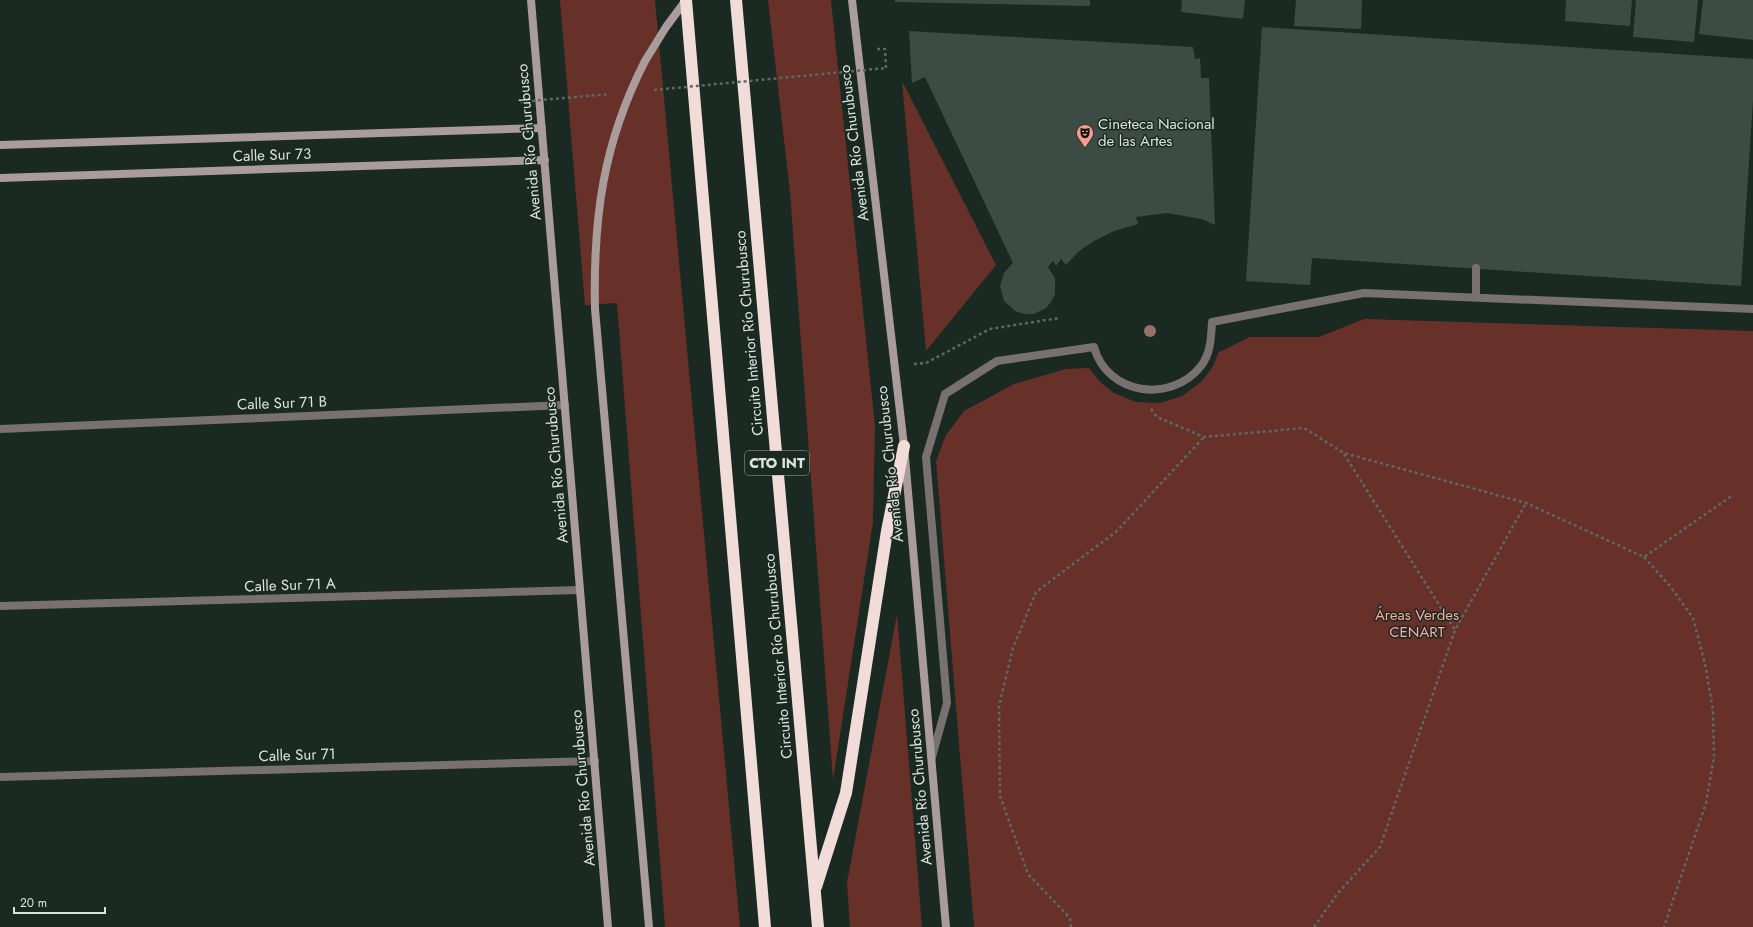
<svg xmlns="http://www.w3.org/2000/svg" width="1753" height="927" viewBox="0 0 1753 927" font-family="Jost,sans-serif">
<rect width="100%" height="100%" fill="#1a2922"/>
<path fill="#67312a" d="M 560,0 L 655,0 L 740,927 L 665,927 L 617,303 L 585,305 Z
M 768,0 L 831,0 L 875,427 L 873,522 L 833,780 L 790,192 Z
M 902,81 L 996,265 L 926,351 Z
M 1364,319 L 1753,331 L 1753,927 L 974,927 L 936,461 L 946,435 L 964,411 L 1014,384 L 1066,369 L 1089,368 L 1100,382 L 1114,393 L 1136,402 L 1160,403 L 1182,396 L 1201,382 L 1212,368 L 1219,352 L 1250,337 L 1319,337 Z
M 897,614 L 922,927 L 850,927 L 847,883 Z"/>
<path fill="#3c4b44" d="M 895,0 L 1090,0 L 1090,6 L 895,2 Z
M 1182,0 L 1245,0 L 1243,19 L 1181,12 Z
M 1296,0 L 1362,0 L 1361,29 L 1294,26 Z
M 1566,0 L 1632,0 L 1630,26 L 1565,21 Z
M 1636,0 L 1698,0 L 1694,42 L 1633,37 Z
M 1703,0 L 1753,0 L 1753,40 L 1699,34 Z
M 1262,27 L 1753,59 L 1753,100 L 1741,286 L 1312,258 L 1310,285 L 1246,281 Z
M 909,31 L 1193,47 L 1195,59 L 1200,58 L 1201,78 L 1209,78 L 1215,225 L 1201,219 L 1167,213 L 1136,217 L 1138,224 L 1114,231 L 1094,241 L 1078,252 L 1066,265 L 1061,259 L 1056,266 L 1053,261 L 1048,267 L 1055,278 L 1055,294 L 1051,302 L 1046,308 L 1034,314 L 1024,314 L 1015,311 L 1004,301 L 1000,286 L 1004,273 L 1013,263 L 925,77 L 912,83 Z"/>
<g fill="none" stroke-linecap="round" stroke-linejoin="round">
<path stroke="#5c6963" stroke-width="2.5" stroke-dasharray="3 3" stroke-linecap="butt" d="M 877,49 L 885,49 L 886,68
M 914,364 L 926,363 L 990,329 L 1059,318
M 1151,409 L 1157,417 L 1204,437 L 1304,428 L 1344,453 L 1526,503 L 1644,557 L 1733,495
M 1344,454 L 1455,630
M 1644,557 L 1670,586 L 1693,618 L 1705,664 L 1713,710 L 1714,757 L 1706,803 L 1664,927
M 1071,927 L 1070,918 L 1028,874 L 1000,796 L 999,706 L 1013,648 L 1036,592 L 1117,531 L 1204,437
M 1314,927 L 1338,893 L 1380,847 L 1455,630 L 1526,503"/>
<path stroke="#797170" stroke-width="8" d="M 1476,297 L 1476,268
M 932,757 L 947,703 L 926,457 L 945,394 L 997,361 L 1094,347 C 1107,395 1171,404 1201,366 C 1211,353 1211,337 1212,322 L 1364,293 L 1753,309"/>
<path stroke="#797170" stroke-width="8" d="M 0,429 L 565,405
M 0,606 L 580,590
M 0,777 L 595,761"/>
<path stroke="#aa9c9a" stroke-width="8" d="M 531,0 L 608,927
M 852,0 L 904,446 L 946,927
M 645,61 L 666,27 L 686,0
M 0,145 L 542,128
M 0,178 L 545,160"/>
<path stroke="#f1dcd9" stroke-width="12" d="M 686,0 L 765,927
M 736,0 L 818,927
M 816,887 L 846,793 L 887,531 L 904,446"/>
<path stroke="#5c6963" stroke-width="2.5" stroke-dasharray="3 3" stroke-linecap="butt" d="M 654,90 L 886,68
M 520,102 L 609,94"/>
<path stroke="#aa9c9a" stroke-width="8" d="M 645,61 C 603,143 593,218 595,309 L 649,927"/>
</g>
<circle fill="#957167" cx="1150" cy="331" r="6"/>
<defs>
<symbol id="theatre-pin" viewBox="-11 -11 22 30"><path d="M0 17L-7.5 6A9.5 9.5 0 1 1 7.5 6Z" fill="#f59d90" stroke="#1a2922"/><path d="M-5-5.5Q0-4 5-5.5V0Q5 5 0 6Q-5 5-5 0ZM-3.3-2.5H-1v1.5H-3.3ZM1-2.5H3.3v1.5H1ZM-2.8 1Q0 5.5 2.8 1Z" fill="#111"/></symbol>
</defs>
<g fill-rule="evenodd">
<use href="#theatre-pin" x="1075" y="123" width="20" height="27"/>
</g>
<g text-anchor="middle" stroke-width="3" stroke-linejoin="round" paint-order="stroke">
<rect fill="#1a2922" stroke="#a0aba6" stroke-width="1" x="745" y="451" width="64" height="24" rx="3"/>
<g font-size="14" font-weight="bold" fill="#dae3df">
<text x="777" y="468">CTO INT</text>
</g>
<g font-size="15" fill="#dae3df" stroke="#1a2922" text-anchor="start">
<text x="1098" y="129">Cineteca Nacional<tspan x="1098" dy="17">de las Artes</tspan></text>
</g>
<g font-size="15" fill="#dae3df" stroke="#1a2922">
<text transform="translate(529 142) rotate(-95)" y="5">Avenida Río Churubusco</text>
<text transform="translate(854 143) rotate(-97)" y="5">Avenida Río Churubusco</text>
<text transform="translate(272 155) rotate(-2)" y="5">Calle Sur 73</text>
<text transform="translate(749 333) rotate(-95)" y="5">Circuito Interior Río Churubusco</text>
<text transform="translate(282 403) rotate(-2)" y="5">Calle Sur 71 B</text>
<text transform="translate(890 464) rotate(-96)" y="5">Avenida Río Churubusco</text>
<text transform="translate(556 465) rotate(-95)" y="5">Avenida Río Churubusco</text>
<text transform="translate(290 585) rotate(-2)" y="5">Calle Sur 71 A</text>
<text transform="translate(778 656) rotate(-95)" y="5">Circuito Interior Río Churubusco</text>
<text transform="translate(297 755) rotate(-2)" y="5">Calle Sur 71</text>
<text transform="translate(920 787) rotate(-95)" y="5">Avenida Río Churubusco</text>
<text transform="translate(583 788) rotate(-95)" y="5">Avenida Río Churubusco</text>
</g>
<g font-size="15" fill="#f9aca0" stroke="#1a2922">
<text x="1417" y="620">Áreas Verdes<tspan x="1417" dy="17">CENART</tspan></text>
</g>
</g>
<path d="M14 907v6h91v-6" fill="none" stroke="#dae3df" stroke-width="2"/>
<text x="20" y="907" font-size="12" fill="#dae3df" stroke="#1a2922" stroke-width="3" paint-order="stroke">20 m</text>
</svg>
